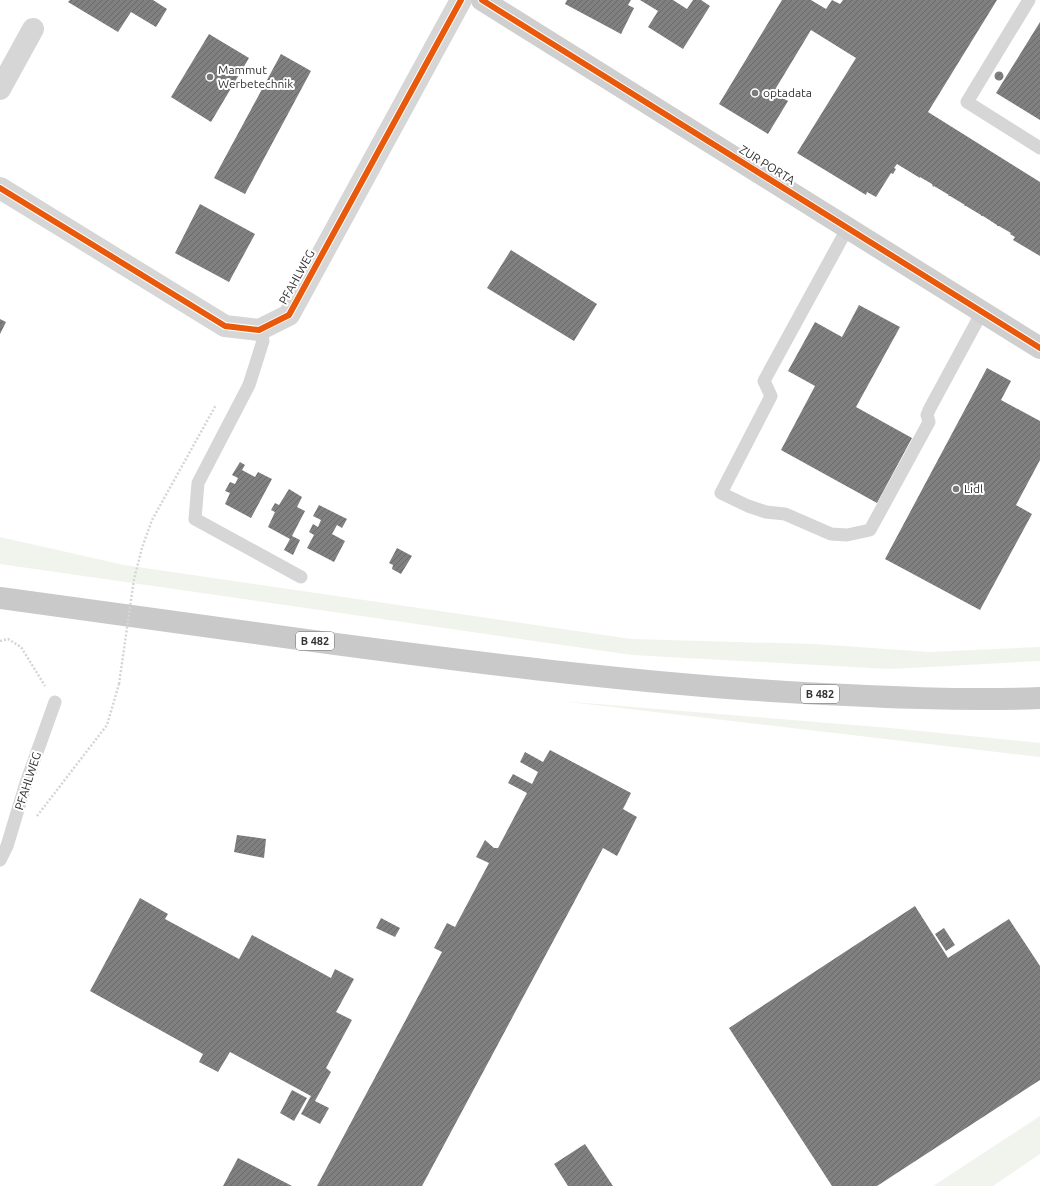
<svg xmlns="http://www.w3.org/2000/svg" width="1040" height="1186" viewBox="0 0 1040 1186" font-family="Ubuntu,sans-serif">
<defs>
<pattern id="building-hatch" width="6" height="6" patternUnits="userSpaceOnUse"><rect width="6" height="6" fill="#808080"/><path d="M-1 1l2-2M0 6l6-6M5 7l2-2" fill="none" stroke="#696969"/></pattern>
</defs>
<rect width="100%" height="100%" fill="#fff"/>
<path fill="#f1f4ec" d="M 0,537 L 124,565 L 631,639 L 814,644 L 930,652 L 1040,647 L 1040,661 L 890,669 L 632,655 L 0,564 Z
M 561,701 L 890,728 L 1040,743 L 1040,757 Z
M 1040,1116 L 1040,1154 L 993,1186 L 933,1186 Z"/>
<path fill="url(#building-hatch)" d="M 70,0 L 153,0 L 167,9 L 156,27 L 131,12 L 118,32 L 68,2 Z
M 567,0 L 631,0 L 628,5 L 634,8 L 621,34 L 565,4 Z
M 640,0 L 673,0 L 687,9 L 693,0 L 701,0 L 710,6 L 683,49 L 648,27 L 658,11 Z
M 782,0 L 811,0 L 826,9 L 832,0 L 840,4 L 843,0 L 997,0 L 928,112 L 1040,182 L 1040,256 L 1013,240 L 1015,237 L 1010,234 L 1011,233 L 999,226 L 997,226 L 997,225 L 983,216 L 981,216 L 981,215 L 966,206 L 964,206 L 965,205 L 950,196 L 948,196 L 949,195 L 934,186 L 933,187 L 932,184 L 920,177 L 920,178 L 897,164 L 894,168 L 896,169 L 893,174 L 891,173 L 876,197 L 867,192 L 866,195 L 797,153 L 856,58 L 811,30 L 773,93 L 788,101 L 768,134 L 719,104 Z
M 1040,22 L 1040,120 L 996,93 Z
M 209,34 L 249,58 L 211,122 L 171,97 Z
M 281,54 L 311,71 L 245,194 L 214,178 Z
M994.5 76a4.5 4.5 0 1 1 9 0a4.5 4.5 0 1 1-9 0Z
M 200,204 L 255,234 L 229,282 L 175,253 Z
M 511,250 L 597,304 L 574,341 L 487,288 Z
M 859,305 L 900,327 L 856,407 L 912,438 L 877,503 L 781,450 L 815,386 L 788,371 L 815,322 L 842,337 Z
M 0,319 L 6,322 L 0,334 Z
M 987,368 L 1011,381 L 1001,400 L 1040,421 L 1040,460 L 1016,505 L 1032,514 L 980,610 L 885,559 Z
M 240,462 L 245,465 L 242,470 L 255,477 L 258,472 L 272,479 L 251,518 L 225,504 L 230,493 L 225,491 L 230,482 L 235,484 L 238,478 L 232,475 Z
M 289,489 L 302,497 L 297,507 L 305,511 L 292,536 L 300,540 L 293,555 L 284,550 L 290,539 L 268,527 L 275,512 L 271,510 L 275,503 L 279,505 Z
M 319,505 L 347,519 L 342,528 L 337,525 L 332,534 L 345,541 L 334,562 L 307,548 L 314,535 L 309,532 L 313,524 L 318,527 L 321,520 L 313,516 Z
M 397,548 L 412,556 L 401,574 L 392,569 L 393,565 L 389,563 Z
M 550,750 L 631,793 L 623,809 L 637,817 L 617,856 L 603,848 L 422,1186 L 317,1186 L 442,952 L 434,948 L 447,923 L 455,927 L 489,863 L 476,857 L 485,840 L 494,848 L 498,848 L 527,793 L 508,783 L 513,774 L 532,784 L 538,772 L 520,762 L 525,752 L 543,762 Z
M 237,835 L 266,839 L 264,858 L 234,852 Z
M 140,898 L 168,914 L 165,919 L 239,959 L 252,935 L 331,978 L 335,969 L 354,979 L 336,1012 L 352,1020 L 326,1068 L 331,1072 L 315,1101 L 329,1108 L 320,1124 L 301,1114 L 311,1096 L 230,1052 L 218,1072 L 199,1062 L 203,1054 L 90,991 Z
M 915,906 L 948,958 L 1009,919 L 1040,966 L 1040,1080 L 877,1186 L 832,1186 L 729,1028 Z
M 381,918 L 400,928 L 395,937 L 376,928 Z
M 944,928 L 955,945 L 946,951 L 935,934 Z
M 292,1090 L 307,1098 L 294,1121 L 280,1113 Z
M 585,1144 L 613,1186 L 568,1186 L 554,1164 Z
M 238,1158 L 292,1186 L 223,1186 Z"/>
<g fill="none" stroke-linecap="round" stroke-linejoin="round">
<path stroke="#d5d5d5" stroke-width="2.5" stroke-dasharray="2 2" stroke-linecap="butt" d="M 0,641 L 8,639 L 21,647 L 45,686
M 37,816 L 107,725 L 119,684"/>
<path stroke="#d6d6d6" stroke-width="13" d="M 1029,0 L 967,102 L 1040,148
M 847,229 L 764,381 L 771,396 L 721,493 L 748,506 L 766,512 L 785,514 L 831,534 L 847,535 L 870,530 L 929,422 L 927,415 L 930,408 L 982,312
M 259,330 L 263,341 L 249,385 L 198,483 L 195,519 L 301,577
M 0,860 L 7,846 L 26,783 L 55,702"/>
<path stroke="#d6d6d6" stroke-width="22" d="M 0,89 L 33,29
M 0,188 L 225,326 L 259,330 L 289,315 L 461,0"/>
<path stroke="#cfcfcf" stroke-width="22" d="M 482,0 L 1040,348"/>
<path stroke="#c9c9c9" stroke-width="22" d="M 0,598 C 109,613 219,628 328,643 C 486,664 644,684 804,693 C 882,697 961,701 1040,698"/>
<path stroke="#d5d5d5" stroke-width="2.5" stroke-dasharray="2 2" stroke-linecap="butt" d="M 119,684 L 134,579 L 142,548 L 152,520 L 216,405"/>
<defs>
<path id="cycleway" d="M 482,0 L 1040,348
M 0,188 L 225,326 L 259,330 L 289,315 L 461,0"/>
</defs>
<use href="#cycleway" stroke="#fff" stroke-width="8"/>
<use href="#cycleway" stroke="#e8590c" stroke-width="6"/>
</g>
<g fill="#7a7a7a" stroke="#fff" stroke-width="1.5">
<circle cx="210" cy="77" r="4"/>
<circle cx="755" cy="93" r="4"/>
<circle cx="956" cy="489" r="4"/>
</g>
<g text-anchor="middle" stroke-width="4" stroke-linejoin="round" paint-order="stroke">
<g fill="#fff" stroke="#707070" stroke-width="1">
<rect x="296" y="632" width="38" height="18" rx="3"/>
<rect x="801" y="685" width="38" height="18" rx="3"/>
</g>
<g font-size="11" font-weight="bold" fill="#323232">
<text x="315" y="645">B 482</text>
<text x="820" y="698">B 482</text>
</g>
<g font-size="12" fill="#323232" stroke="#fff" text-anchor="start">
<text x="218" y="74">Mammut<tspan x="218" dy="14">Werbetechnik</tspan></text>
<text x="763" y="97">optadata</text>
<text x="964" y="493">Lidl</text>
</g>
<g font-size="12" fill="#323232" stroke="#fff">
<text transform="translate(767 165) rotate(32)" y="4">ZUR PORTA</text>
<text transform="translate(297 277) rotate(-61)" y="4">PFAHLWEG</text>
<text transform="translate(28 781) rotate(-72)" y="4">PFAHLWEG</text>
</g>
</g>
</svg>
